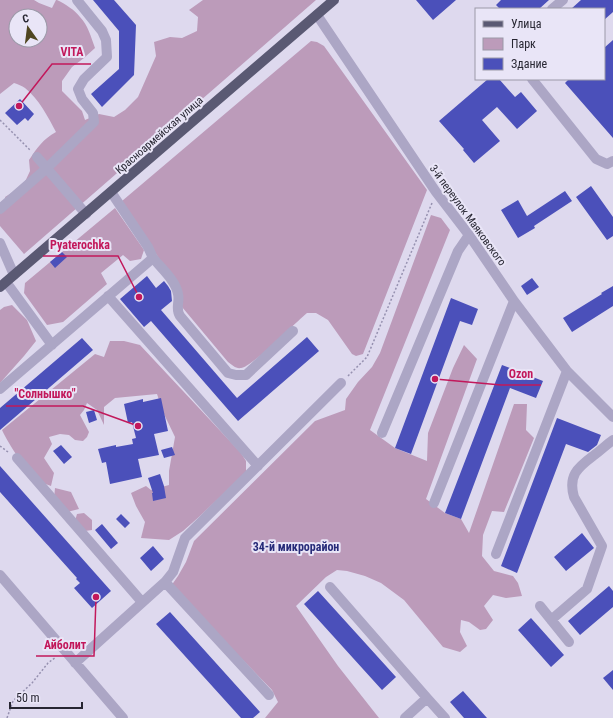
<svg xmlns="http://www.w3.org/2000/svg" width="613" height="718" viewBox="0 0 613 718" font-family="'Roboto Condensed',sans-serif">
<rect width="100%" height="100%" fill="#ded9ee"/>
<path fill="#bc9bba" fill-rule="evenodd" d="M 0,0 L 34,0 L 39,3 L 52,8 L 56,0 L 57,0 C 65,4 75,10 80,17 C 88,25 91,37 95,48 L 84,58 L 72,67 L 62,81 L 62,91 L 82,111 L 85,120 L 99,114 L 114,117 L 125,110 L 138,97 L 156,56 L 154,42 L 170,37 L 182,38 L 197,31 L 198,17 L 189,10 L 203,0 L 316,0 L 24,254 L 0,226 L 0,212 L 7,206 L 5,197 L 23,186 L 30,171 L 29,160 C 37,148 43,139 56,132 C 48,117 39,99 25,88 C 22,86 18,84 14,83 L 0,94 ZM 16,16 L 40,16 L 40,40 L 16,40 Z
M 311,41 L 317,42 L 324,46 L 427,190 L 363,354 L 356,356 L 352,354 L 328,320 L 316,313 L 307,313 C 296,322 252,367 241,368 C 236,369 232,365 228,362 L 182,307 L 167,271 L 122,201 Z
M 115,208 L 144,250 L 141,259 L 130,261 L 123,255 L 101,273 L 107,284 L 63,322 L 47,325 L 24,293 L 25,283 Z
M 431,215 L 441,218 L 450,230 L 370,430 L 395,448 L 427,461 L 428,433 L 453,368 L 464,345 L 477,359 L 426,499 L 445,513 L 461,519 L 469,533 L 514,404 L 527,404 L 526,430 L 534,438 L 504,512 L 492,511 L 483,535 L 482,556 L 494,571 L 513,576 L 518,583 L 522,596 L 506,598 L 493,595 L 484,606 L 493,620 L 486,629 L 480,630 L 469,622 L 461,620 L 460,632 L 467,646 L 460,652 L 443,647 L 404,600 L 381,583 L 365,576 L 347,571 L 337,570 L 326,577 L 296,606 L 338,666 L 379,718 L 265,718 L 278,702 L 272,690 L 171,586 L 178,576 L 186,562 L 194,541 L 315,421 L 345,410 L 346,399 L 358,382 L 372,367 L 380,353 Z
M 12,305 L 27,320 L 36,341 L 24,356 L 0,383 L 0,310 L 4,307 Z
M 110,341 L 124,341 L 140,345 L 241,453 L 246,461 L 246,472 L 200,516 L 183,531 L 169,540 L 141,538 L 145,522 L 136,506 L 131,493 L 146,486 L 151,490 L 169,485 L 169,471 L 175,437 L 163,412 L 157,394 L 115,398 L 104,407 L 104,425 L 97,410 L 87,403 L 84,410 L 80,415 L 89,432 L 87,437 L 83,441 L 75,440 L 69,435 L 60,434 L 49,437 L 52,444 L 44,458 L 54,473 L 51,486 C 47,484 41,483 37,480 C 25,469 9,445 2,430 L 95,354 L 104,357 Z
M 55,488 L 71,492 L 79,509 L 67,512 L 54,499 Z
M 84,513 L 92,520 L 92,530 L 85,531 L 75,521 L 77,514 Z"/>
<path fill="#4b50ba" d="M 93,0 L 114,0 L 136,25 L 134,75 L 102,107 L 91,94 L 119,69 L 119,31 Z
M 416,0 L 456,0 L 433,20 Z
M 501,0 L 549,0 L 539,9 L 500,9 L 496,5 Z
M 581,0 L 613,0 L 613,12 L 604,20 L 604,9 L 571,9 Z
M 613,40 L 613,138 L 565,83 L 569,79 L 604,79 L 604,48 Z
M 488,79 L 499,79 L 515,97 L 521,92 L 537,111 L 517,129 L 497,107 L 482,120 L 500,141 L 474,163 L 463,150 L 464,149 L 439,121 Z
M 20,99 L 34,114 L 28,121 L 25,118 L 17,125 L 5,113 Z
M 591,186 L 613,217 L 613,236 L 607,240 L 576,197 Z
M 565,191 L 572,201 L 534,226 L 535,228 L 518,238 L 501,210 L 518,200 L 527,216 Z
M 62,252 L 67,257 L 55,268 L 50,262 Z
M 147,276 L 156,288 L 164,281 L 168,286 L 171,291 L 172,301 L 161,310 L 237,398 L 307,337 L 319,351 L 238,421 L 151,321 L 144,327 L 120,299 Z
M 532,278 L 539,287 L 527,295 L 521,286 Z
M 613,286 L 613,306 L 572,332 L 563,318 L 602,294 L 601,293 Z
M 451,298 L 478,309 L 472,325 L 460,321 L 411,454 L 395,448 Z
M 82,338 L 93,350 L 0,430 L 0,408 Z
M 502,365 L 543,381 L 536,398 L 510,388 L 461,519 L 445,513 Z
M 161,398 L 168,431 L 154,434 L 159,455 L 138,459 L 142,477 L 110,484 L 106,462 L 102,463 L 98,449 L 116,445 L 116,447 L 133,444 L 132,439 L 136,438 L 132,422 L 128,423 L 124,404 L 143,399 L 143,402 Z
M 94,410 L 97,420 L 89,423 L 86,412 Z
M 557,418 L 601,435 L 597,445 L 588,452 L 566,444 L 517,573 L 501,566 Z
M 61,445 L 72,457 L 64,464 L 53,451 Z
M 172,447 L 175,455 L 164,458 L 161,450 Z
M 0,466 L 111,591 L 92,608 L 74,588 L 80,583 L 76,579 L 77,578 L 0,492 Z
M 160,474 L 164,486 L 166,498 L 153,501 L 152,493 L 153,493 L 148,478 Z
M 121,514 L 130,523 L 125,528 L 116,519 Z
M 102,524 L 118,543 L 111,549 L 95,530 Z
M 582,533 L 594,548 L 566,571 L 554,557 Z
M 153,546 L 164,559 L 151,571 L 140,558 Z
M 609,586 L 613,591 L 613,607 L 580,635 L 568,621 Z
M 318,591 L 396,677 L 382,690 L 304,604 Z
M 170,612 L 260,712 L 253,718 L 241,718 L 156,624 Z
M 531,618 L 564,655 L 551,667 L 518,630 Z
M 613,670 L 613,690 L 603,678 Z
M 463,691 L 487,718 L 464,718 L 450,702 Z"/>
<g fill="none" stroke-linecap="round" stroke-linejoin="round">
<path stroke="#9691b0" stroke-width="1.5" stroke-dasharray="2 2" stroke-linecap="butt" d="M 0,120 L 30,150
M 348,376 L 367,357 L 432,203
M 0,446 L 8,452
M 7,718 L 13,701 L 32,683 L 48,663 L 56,657"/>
<path stroke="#aca6c5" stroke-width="10" d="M 552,9 L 563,0
M 317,15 L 436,192 L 469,235 L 514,301 L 567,371 L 613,417
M 532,79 L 596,159 L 607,164 L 613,161
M 37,157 L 86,214
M 0,209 L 47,168 L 94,122 L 93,113 L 82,99 L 78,89 L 84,79 L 107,57 L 106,40 L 102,31 L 77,0
M 0,243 L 14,275
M 153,258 C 161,268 176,281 178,294 C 180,303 175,308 180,316 L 228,373 L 236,375 L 246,375 L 293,331
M 6,282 L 52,345
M 108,296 L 258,466
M 0,389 L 153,258 L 148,247 L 111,192
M 382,433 L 458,251 L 469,235
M 17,458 L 142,602
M 434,503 L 514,301
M 496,554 L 567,371
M 0,575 L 123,718
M 165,582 L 269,695
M 330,587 L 427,698
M 540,606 L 569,642
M 551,620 L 587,589 L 602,546 L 574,497 C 568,476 577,468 593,456 C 600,451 606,445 613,440
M 75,663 L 165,582 L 173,572 L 185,538 L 341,383
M 405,718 L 427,698 L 445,718"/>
<path stroke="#5a5973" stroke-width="10" d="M 0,287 L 334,0"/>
</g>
<g text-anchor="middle" stroke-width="4" stroke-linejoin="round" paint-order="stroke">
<g font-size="11" fill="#272632" stroke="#e9e5f7">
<text transform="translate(159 135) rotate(-41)" y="4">Красноармейская улица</text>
<text transform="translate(468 215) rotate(54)" y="4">3-й переулок Маяковского</text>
</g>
<g font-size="12" font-weight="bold" fill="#272b79" stroke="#e9e5f7">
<text x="296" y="551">34-й микрорайон</text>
</g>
</g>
<path fill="none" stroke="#c2185b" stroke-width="1.5" d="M19 106L52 64H91M139 297L118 256H43M435 379L501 385H541M138 426L83 406H6M96 597L94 656H36"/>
<g fill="#c2185b" stroke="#e9e5f7" stroke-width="1.5">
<circle cx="19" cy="106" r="4"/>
<circle cx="139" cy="297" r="4"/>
<circle cx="435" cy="379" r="4"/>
<circle cx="138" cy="426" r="4"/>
<circle cx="96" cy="597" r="4"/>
</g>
<g font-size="12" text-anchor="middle" font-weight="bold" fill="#c2185b" stroke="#e9e5f7" stroke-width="4" stroke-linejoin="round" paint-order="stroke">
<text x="72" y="56">VITA</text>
<text x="80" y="249">Pyaterochka</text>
<text x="521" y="378">Ozon</text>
<text x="45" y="398">"Солнышко"</text>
<text x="65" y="649">Айболит</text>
</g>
<rect x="475" y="8" width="130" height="72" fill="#e9e5f7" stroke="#9b99a8"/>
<rect x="483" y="21" width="20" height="6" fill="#5a5973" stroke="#9b99a8"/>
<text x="511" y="28" font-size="12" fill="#272632">Улица</text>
<rect x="483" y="38" width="20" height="12" fill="#bc9bba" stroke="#9b99a8"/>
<text x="511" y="48" font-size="12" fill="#272632">Парк</text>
<rect x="483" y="58" width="20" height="12" fill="#4b50ba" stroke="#9b99a8"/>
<text x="511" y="68" font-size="12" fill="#272632">Здание</text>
<g transform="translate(28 28) rotate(346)"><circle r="19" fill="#e9e5f7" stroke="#9b99a8"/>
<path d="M0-3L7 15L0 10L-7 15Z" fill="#4f4520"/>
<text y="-6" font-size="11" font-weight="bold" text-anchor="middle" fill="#272632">С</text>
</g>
<path d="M10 702v6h72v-6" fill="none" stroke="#272632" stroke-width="2"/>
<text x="16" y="702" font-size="12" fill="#272632" stroke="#e9e5f7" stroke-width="3" paint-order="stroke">50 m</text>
</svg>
